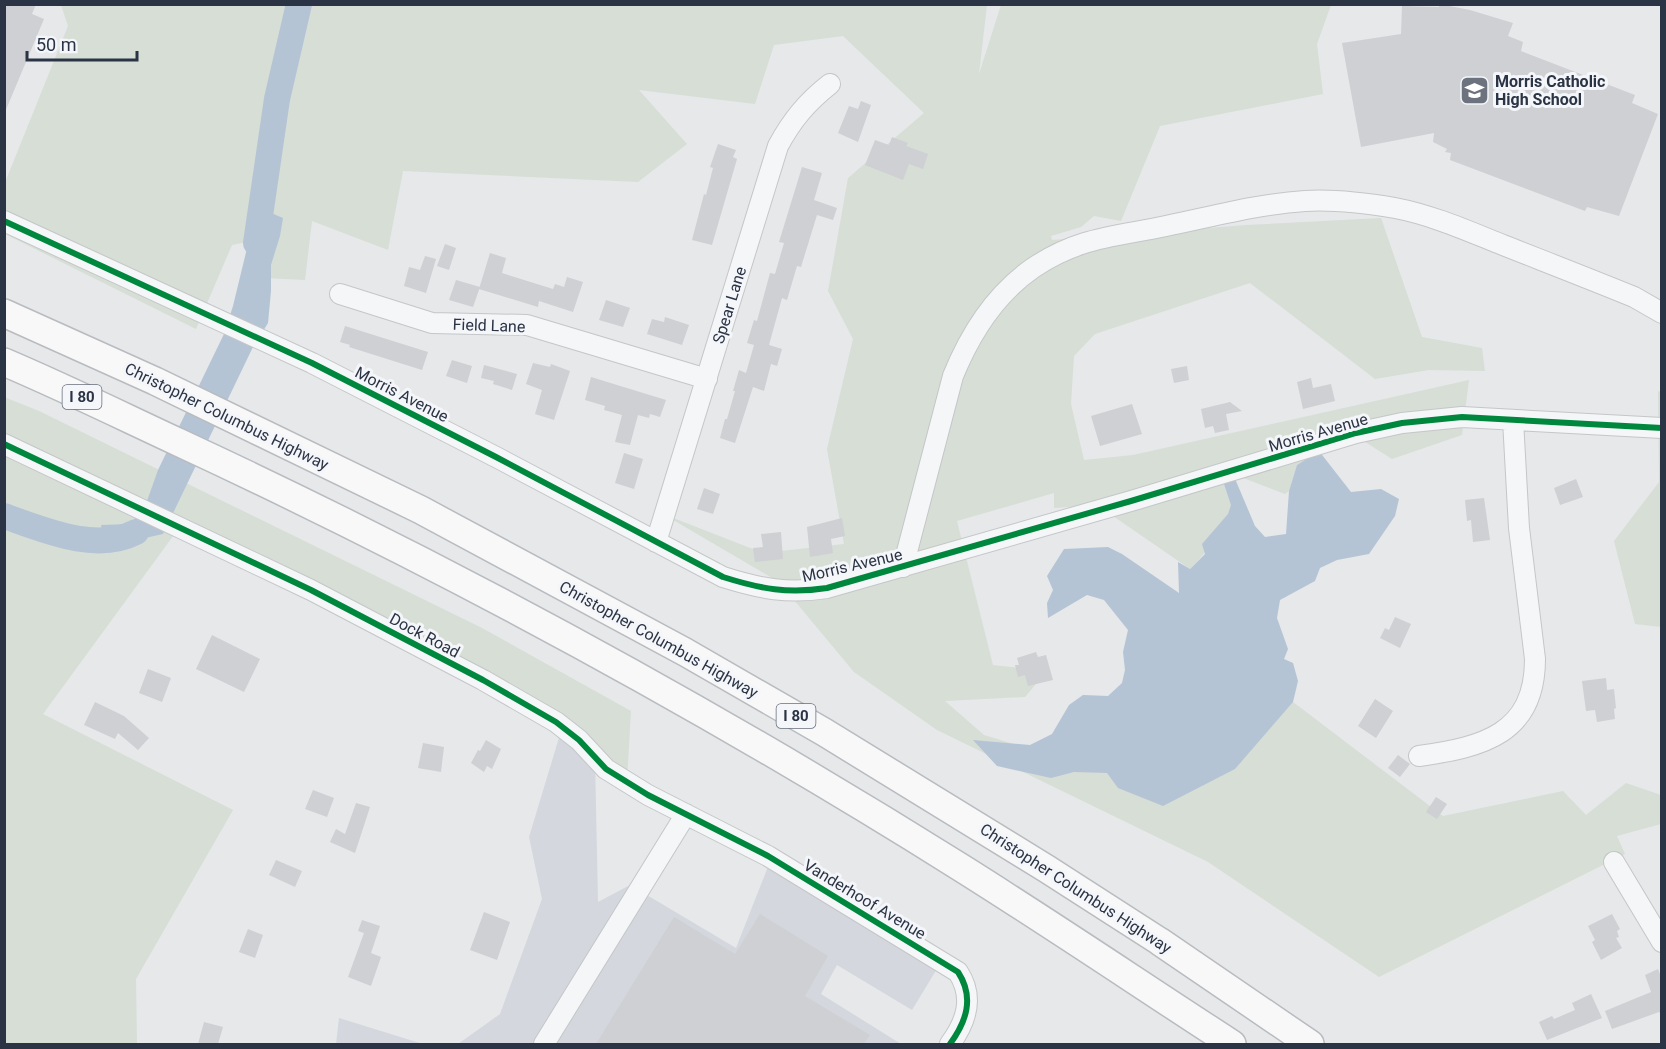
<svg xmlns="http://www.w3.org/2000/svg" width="1666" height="1049" viewBox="0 0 1666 1049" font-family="Roboto,sans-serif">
<rect width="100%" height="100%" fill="#e6e8ea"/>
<path fill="#d4d7dd" d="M 561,731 L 595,760 L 598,902 L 630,885 L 736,948 L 771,859 L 943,959 L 912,1010 L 837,965 L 821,994 L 901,1044 L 458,1044 L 500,1014 L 542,899 L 529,837 Z
M 339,1018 L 423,1044 L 336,1044 Z"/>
<path fill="#d6ded6" d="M 61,5 L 987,5 L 979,74 L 1001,5 L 1331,5 L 1317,44 L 1323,94 L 1160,126 L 1121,221 L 1094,216 L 1081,227 L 1051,236 L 1052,240 L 1247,225 L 1381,218 L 1422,337 L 1482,348 L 1485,371 L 1429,370 L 1375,379 L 1250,283 L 1095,334 L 1074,356 L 1071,404 L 1084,460 L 1133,455 L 1469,380 L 1462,435 L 1392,459 L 1351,433 L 1297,465 L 1289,491 L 1285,494 L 1233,474 L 1223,481 L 1232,505 C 1223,529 1208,551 1190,569 L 1097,505 L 1054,508 L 1054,493 L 957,521 L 993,665 L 1047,671 L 1025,697 L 945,701 L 984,735 L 1040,752 L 1272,686 L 1443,816 L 1563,791 L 1586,815 L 1626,783 L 1661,795 L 1661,824 L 1617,836 L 1625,854 L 1379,977 L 1208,862 L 937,730 L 854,672 L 779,582 L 663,514 L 763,553 L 844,544 L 827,449 L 853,339 L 828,291 L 848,178 L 924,113 L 843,36 L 774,45 L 755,104 L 639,90 L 687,144 L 638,182 L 403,171 L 388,250 L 312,221 L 305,280 L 264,278 L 266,238 L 232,245 L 196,329 L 5,234 L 4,185 L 68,26 Z
M 1658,391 L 1661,392 L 1661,627 L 1635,624 L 1614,541 L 1659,482 Z
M 4,397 L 39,411 L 482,628 L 631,711 L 627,781 L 561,731 L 176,532 L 43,714 L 233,810 L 136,979 L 137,1044 L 5,1044 Z"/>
<path fill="#b4c4d5" d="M 257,207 L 283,218 L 280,236 L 271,265 L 271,291 L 268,323 L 252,349 L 163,534 L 136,540 L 105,543 L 101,525 L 131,524 L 147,501 L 158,470 L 224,334 L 233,306 Z
M 1319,451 L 1351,492 L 1381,489 L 1399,499 L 1395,516 L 1369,554 L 1337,560 L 1320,568 L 1315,581 L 1280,600 L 1277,618 L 1288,649 L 1284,659 L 1293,663 L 1298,681 L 1293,702 L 1235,769 L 1163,806 L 1118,788 L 1107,773 L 1074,772 L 1051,778 L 997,766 L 973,740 L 1030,745 L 1052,734 L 1069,705 L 1083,695 L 1108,696 L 1122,683 L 1125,670 L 1123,652 L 1128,630 L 1104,600 L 1087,595 L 1048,618 L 1047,603 L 1053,590 L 1047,576 L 1064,549 L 1108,547 L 1122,554 L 1179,593 L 1178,562 L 1190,569 L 1205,554 L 1202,544 L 1228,514 L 1231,505 L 1223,481 L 1233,474 L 1255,526 L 1265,537 L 1286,534 L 1289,491 L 1297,465 Z"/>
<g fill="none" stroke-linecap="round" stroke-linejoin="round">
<path stroke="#b4c4d5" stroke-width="26" d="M 256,243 L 277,99 L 299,4
M 4,516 C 44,530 96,553 136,532"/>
</g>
<path fill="#ced0d3" d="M 4,4 L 36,4 L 32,14 L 44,19 L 5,112 Z
M 1439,4 L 1470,10 L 1513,23 L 1508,36 L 1523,42 L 1521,51 L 1635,95 L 1632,103 L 1658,114 L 1619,216 L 1587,207 L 1585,211 L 1450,160 L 1451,153 L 1445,152 L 1447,149 L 1433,142 L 1434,133 L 1361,147 L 1342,43 L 1401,34 L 1402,6 L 1439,7 Z
M 861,101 L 871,105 L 858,142 L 838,133 L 849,106 L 858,109 Z
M 892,137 L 908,143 L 906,146 L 928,154 L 923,169 L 909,164 L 903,180 L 865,165 L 875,140 L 889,145 Z
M 718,144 L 736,150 L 733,157 L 737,159 L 712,245 L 692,240 L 704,194 L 706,195 L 713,168 L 710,167 Z
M 802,167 L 822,173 L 814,200 L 837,208 L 833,220 L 817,215 L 801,267 L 797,266 L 787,300 L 782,298 L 769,345 L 782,349 L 777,366 L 771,364 L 764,391 L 753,387 L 735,443 L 720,438 L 725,419 L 727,419 L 735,391 L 733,391 L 739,370 L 746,373 L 754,345 L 747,343 L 754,320 L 757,321 L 770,273 L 775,274 L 784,243 L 779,242 Z
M 445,244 L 456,248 L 449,270 L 437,266 Z
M 490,253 L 506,258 L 502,273 L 553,289 L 555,284 L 564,287 L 567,277 L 583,282 L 573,312 L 539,301 L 538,307 L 479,289 Z
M 425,256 L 436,259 L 426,293 L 404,286 L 409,267 L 420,270 Z
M 456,280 L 480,287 L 473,307 L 449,300 Z
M 606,300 L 630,308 L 623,327 L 599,320 Z
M 665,317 L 689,325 L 682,345 L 647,334 L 652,319 L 664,322 Z
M 345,326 L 428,352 L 422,370 L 349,347 L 350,345 L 340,342 Z
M 452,360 L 472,366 L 467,383 L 446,376 Z
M 533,363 L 550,367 L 551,364 L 570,371 L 554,420 L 535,414 L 542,390 L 526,384 Z
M 484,365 L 517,374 L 512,390 L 493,384 L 494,381 L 481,378 Z
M 1187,366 L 1189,380 L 1174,383 L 1171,369 Z
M 591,377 L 666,400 L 660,417 L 650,414 L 649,418 L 638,415 L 630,445 L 615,442 L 622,415 L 604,410 L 605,406 L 585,400 Z
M 1311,378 L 1313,388 L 1331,384 L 1335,401 L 1303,409 L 1297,382 Z
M 1230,402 L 1242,411 L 1226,414 L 1229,430 L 1215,433 L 1213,426 L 1205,428 L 1201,409 Z
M 1132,404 L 1142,434 L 1100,446 L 1091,416 Z
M 624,453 L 643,459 L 634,489 L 615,483 Z
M 1576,479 L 1583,497 L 1560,505 L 1554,488 Z
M 704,488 L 720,494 L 713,514 L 697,509 Z
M 1484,498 L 1490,540 L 1473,542 L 1471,520 L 1467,521 L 1465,500 Z
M 842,518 L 845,536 L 831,539 L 833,553 L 810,557 L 807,527 Z
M 781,532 L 783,559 L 755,562 L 753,548 L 763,547 L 761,534 Z
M 1395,617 L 1411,624 L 1400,648 L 1380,638 L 1385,628 L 1389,630 Z
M 212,635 L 260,659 L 244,692 L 196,669 Z
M 1036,652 L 1038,657 L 1046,655 L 1053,680 L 1028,686 L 1025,675 L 1018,677 L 1015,665 L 1019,665 L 1017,658 Z
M 148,669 L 171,678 L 162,702 L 139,693 Z
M 1606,678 L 1607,690 L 1614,689 L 1616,708 L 1614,709 L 1615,719 L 1597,722 L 1595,710 L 1586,711 L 1582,681 Z
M 1375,699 L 1393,711 L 1376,738 L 1358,726 Z
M 95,702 L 124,716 L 149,738 L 138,750 L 118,733 L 115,739 L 84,725 Z
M 486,740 L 501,749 L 492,769 L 487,766 L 484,772 L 471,763 L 478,750 L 480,751 Z
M 423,743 L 444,747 L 441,772 L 418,768 Z
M 1398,755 L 1410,764 L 1400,777 L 1388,768 Z
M 313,790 L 334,798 L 327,817 L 305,809 Z
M 1436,797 L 1447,804 L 1437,819 L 1426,812 Z
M 356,803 L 370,807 L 355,853 L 330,842 L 336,829 L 345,834 Z
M 276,860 L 302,871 L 295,887 L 269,875 Z
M 484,912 L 510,922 L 497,960 L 470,950 Z
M 760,914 L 828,956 L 805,996 L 870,1035 L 864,1044 L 596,1044 L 674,917 L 735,954 Z
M 1612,914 L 1620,929 L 1617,931 L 1619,937 L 1616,938 L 1622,948 L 1601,960 L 1592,942 L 1595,940 L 1588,926 Z
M 362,920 L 380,926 L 371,953 L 381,957 L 371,986 L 348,977 L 364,933 L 358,931 Z
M 248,929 L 263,935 L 255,958 L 239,952 Z
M 1658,969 L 1662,979 L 1662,1015 L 1659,1012 L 1612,1029 L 1605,1011 L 1651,992 L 1645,975 Z
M 1591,994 L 1602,1018 L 1547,1040 L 1539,1022 L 1552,1016 L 1554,1019 L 1575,1010 L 1572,1003 Z
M 204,1022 L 223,1027 L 218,1044 L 198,1044 Z"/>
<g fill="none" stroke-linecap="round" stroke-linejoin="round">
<defs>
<path id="minor" d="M 4,221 L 312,363 L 496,457 L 723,577 C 761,589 788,594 827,588 L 1131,501 L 1356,433 L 1402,423 L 1462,417 L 1662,428
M 340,294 L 432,323 L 527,325 L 707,379
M 4,444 L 311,590 L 483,680 L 556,722 L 579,740 L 606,769 L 648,795 L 768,856 L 958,972 C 975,998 966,1022 950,1044
M 656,542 L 778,146 C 792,120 807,102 830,84
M 903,567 L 953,376 C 970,334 994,295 1033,268 C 1079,237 1114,237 1166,226 C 1211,217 1258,204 1305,201 C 1335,199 1365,203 1395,208 C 1432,215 1468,231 1503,245 C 1546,262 1590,279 1634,297 L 1662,313
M 1419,756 C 1483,747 1535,734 1535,659 L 1519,528 L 1513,420
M 1614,862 L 1662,942
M 544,1044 L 686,814"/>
<path id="highway" d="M 4,313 L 155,381 L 421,510 L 685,652 L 824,732 L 1047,869 L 1159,941 L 1310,1044
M 4,362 C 63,387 120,415 178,442 C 447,567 708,709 960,867 C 1051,924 1141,985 1232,1044"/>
</defs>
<use href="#minor" stroke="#c4c6c8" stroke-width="22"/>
<use href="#highway" stroke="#b8bbbf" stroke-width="30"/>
<use href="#minor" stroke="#f5f6f7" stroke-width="20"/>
<use href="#highway" stroke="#f8f8f8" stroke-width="27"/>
<defs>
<path id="cycleway" d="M 4,221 L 312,363 L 496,457 L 723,577 C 761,589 788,594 827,588 L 1131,501 L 1356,433 L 1402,423 L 1462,417 L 1662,428
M 4,444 L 311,590 L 483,680 L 556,722 L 579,740 L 606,769 L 648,795 L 768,856 L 958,972 C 975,998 966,1022 950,1044"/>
</defs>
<use href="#cycleway" stroke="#f4f6f9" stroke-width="10"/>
<use href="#cycleway" stroke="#00873e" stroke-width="6"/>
</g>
<defs>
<symbol id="school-square" viewBox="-11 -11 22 22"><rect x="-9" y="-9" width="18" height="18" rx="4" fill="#6c737f" stroke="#f4f6f9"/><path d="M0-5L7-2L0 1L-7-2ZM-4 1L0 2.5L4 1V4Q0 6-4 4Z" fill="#fff"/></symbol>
</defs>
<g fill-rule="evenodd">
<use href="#school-square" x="1458" y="74" width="33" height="33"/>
</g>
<g text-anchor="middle" stroke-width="6" stroke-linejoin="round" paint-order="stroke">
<g fill="#f4f6f9" stroke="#676e7b" stroke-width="1.5">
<rect x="62.5" y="385" width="39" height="24" rx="4.5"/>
<rect x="776.5" y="704" width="39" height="24" rx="4.5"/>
</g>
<g font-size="15" font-weight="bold" fill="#2b3445">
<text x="82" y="402">I 80</text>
<text x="796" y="721">I 80</text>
</g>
<g font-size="16" font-weight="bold" fill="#2b3445" stroke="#f4f6f9" text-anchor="start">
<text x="1495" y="87">Morris Catholic<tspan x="1495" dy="18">High School</tspan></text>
</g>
<g font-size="16" fill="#2b3445" stroke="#f4f6f9">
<text transform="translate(729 305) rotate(-73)" y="6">Spear Lane</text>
<text transform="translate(489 325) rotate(2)" y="6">Field Lane</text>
<text transform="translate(402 394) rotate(27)" y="6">Morris Avenue</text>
<text transform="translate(227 416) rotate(26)" y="6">Christopher Columbus Highway</text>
<text transform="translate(1318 432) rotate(-16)" y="6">Morris Avenue</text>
<text transform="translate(852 565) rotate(-13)" y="6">Morris Avenue</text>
<text transform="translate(425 635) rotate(28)" y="6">Dock Road</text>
<text transform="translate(659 639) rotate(29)" y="6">Christopher Columbus Highway</text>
<text transform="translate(1076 888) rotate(33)" y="6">Christopher Columbus Highway</text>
<text transform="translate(865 899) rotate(31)" y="6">Vanderhoof Avenue</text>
</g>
</g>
<rect width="1666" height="1049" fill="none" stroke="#2b3445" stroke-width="12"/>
<path d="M27 51v9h110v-9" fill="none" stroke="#2b3445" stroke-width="3"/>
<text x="36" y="51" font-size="18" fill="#2b3445" stroke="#f4f6f9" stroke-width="4.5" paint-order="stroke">50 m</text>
</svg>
